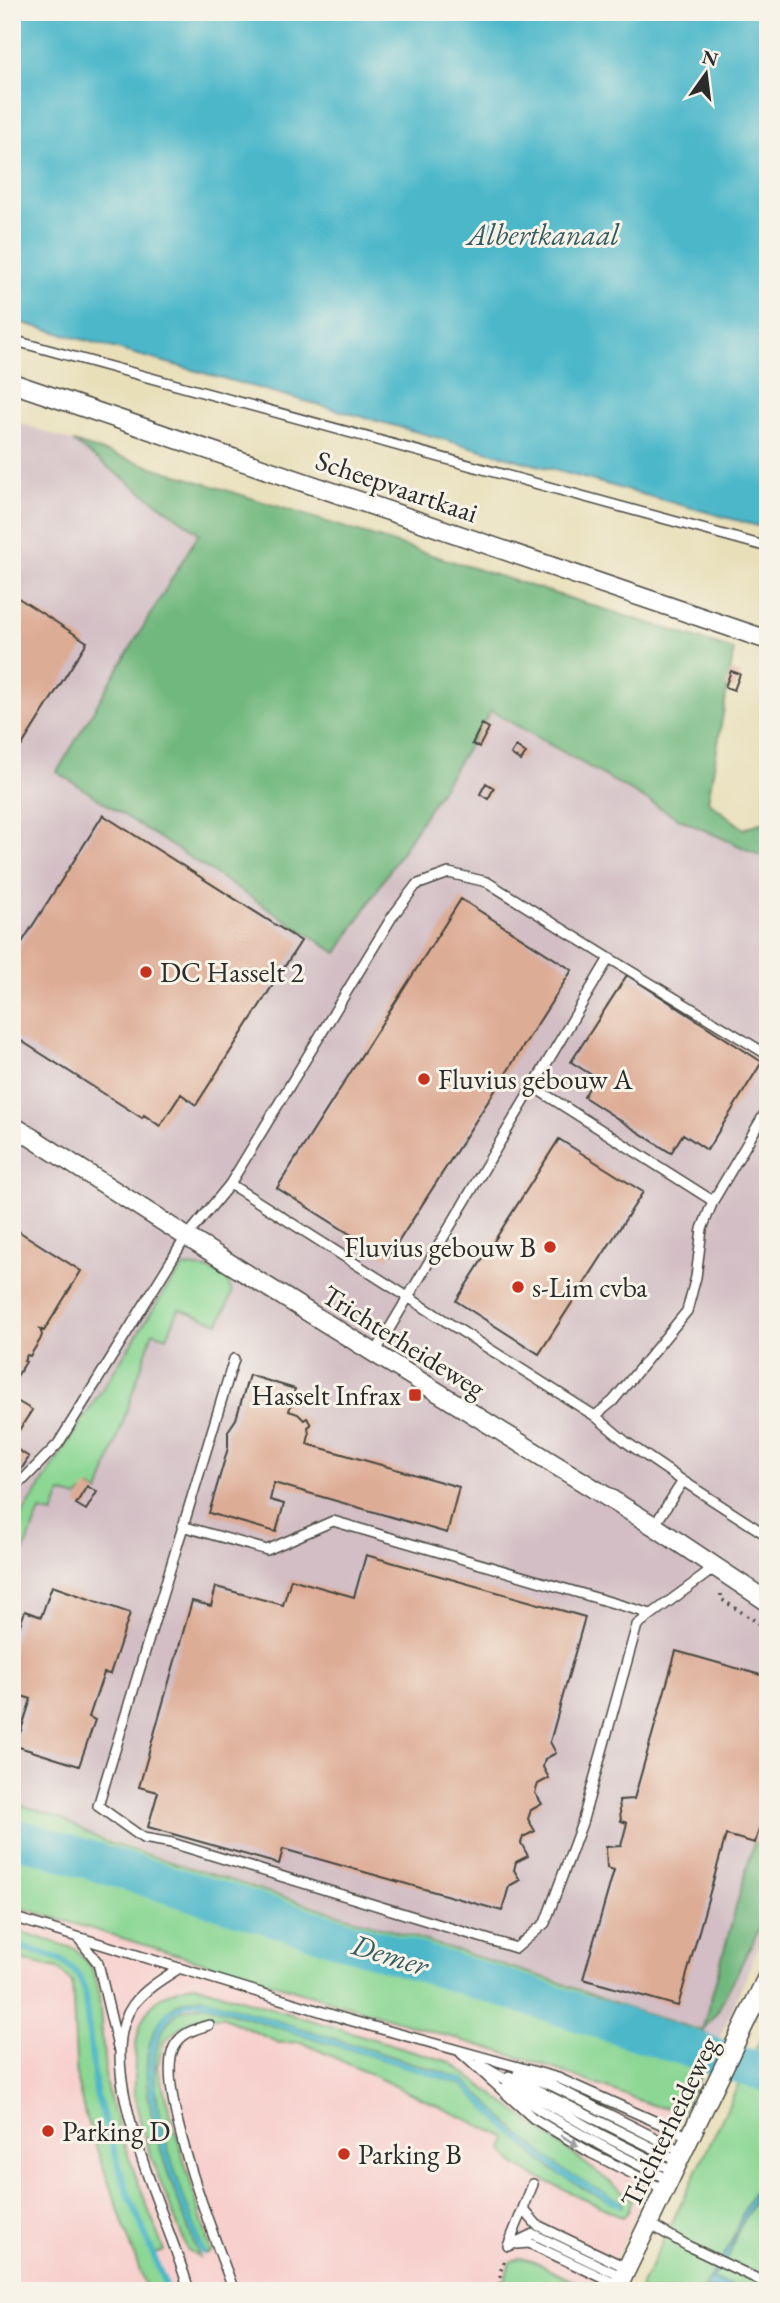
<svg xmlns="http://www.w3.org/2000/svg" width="780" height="2303" viewBox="0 0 780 2303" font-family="'EB Garamond',serif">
<rect width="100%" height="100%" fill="#f7f3e8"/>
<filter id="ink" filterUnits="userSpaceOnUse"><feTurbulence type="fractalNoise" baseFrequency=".0143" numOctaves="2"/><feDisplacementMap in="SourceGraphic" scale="14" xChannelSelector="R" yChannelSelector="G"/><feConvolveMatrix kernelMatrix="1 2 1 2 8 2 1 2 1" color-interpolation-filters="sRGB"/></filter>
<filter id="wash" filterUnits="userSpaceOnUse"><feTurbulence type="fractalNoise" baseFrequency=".00686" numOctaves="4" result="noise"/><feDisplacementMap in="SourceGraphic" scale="28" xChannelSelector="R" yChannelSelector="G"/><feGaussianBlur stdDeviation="1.57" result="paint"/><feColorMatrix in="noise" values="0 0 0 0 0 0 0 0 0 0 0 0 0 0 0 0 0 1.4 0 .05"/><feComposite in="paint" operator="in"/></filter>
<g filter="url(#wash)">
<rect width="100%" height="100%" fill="#e8dfb9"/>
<path fill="#f7d0ce" d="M 12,1845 L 705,2061 L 601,2291 L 12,2291 Z"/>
<path fill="#d2bec4" d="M 12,420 L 73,442 L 199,533 L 491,711 L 680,819 L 768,859 L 768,1925 L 718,2042 L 12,1808 Z"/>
<path fill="#8cd794" stroke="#5c8160" stroke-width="2" d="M 184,1267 L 207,1269 L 227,1278 L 232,1294 L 219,1323 L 179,1309 L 167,1337 L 153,1332 L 99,1493 L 90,1487 L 77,1498 L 61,1493 L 53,1514 L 40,1511 L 15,1573 L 12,1571 L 12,1531 L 165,1291 Z
M 12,1802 L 60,1818 L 103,1841 L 558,1982 L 626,2008 L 702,2031 L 716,2042 L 680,2038 L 12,1823 Z
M 12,1847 L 404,1968 L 674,2056 L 700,2076 L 683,2110 L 655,2106 L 541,2064 L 12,1905 Z
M 12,1929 L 76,1949 L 92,1968 L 99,1996 L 106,2085 L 123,2142 L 164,2251 L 155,2254 L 127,2187 L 98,2093 L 85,1987 C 75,1955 41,1952 12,1944 Z
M 12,1948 C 42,1956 71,1956 82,1989 L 95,2095 L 123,2183 L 167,2291 L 147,2291 L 85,2115 L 77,2081 L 72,1982 L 57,1968 L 12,1958 Z
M 194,1985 L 450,2062 L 622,2191 L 632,2200 L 628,2212 L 623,2217 L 529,2173 L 515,2165 L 503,2150 L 507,2138 L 301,2042 L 279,2043 L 222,2017 L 200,2017 L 180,2027 L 164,2041 L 157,2067 L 211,2252 L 205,2254 C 187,2202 119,2051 179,2012 C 186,2007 197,2007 205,2005 L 461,2084 L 526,2148 L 551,2169 L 592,2193 L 621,2207 L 623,2203 L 563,2170 L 517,2132 L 464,2079 L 201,1997 C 195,1999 187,1999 180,2002 C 176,2003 172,2008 168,2012 C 113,2060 179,2199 199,2257 L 187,2249 C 168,2199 143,2146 134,2092 C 133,2082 135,2070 135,2060 C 136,2018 150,1992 194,1985 Z
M 768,2030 L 768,2291 L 639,2291 L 758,2044 Z
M 519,2258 L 533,2261 L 583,2286 L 586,2291 L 505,2291 L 503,2285 L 510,2262 Z"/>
<path fill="#71b87e" stroke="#4e7254" stroke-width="2" d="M 73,442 L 734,650 L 708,801 L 744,829 L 768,820 L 768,859 L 680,819 L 491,711 L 337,953 L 57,772 L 199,533 Z
M 768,1838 L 768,1912 L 717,2012 L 702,2031 L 754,1842 L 765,1845 Z"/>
<path fill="#4cb7c9" stroke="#3c717a" stroke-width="2" d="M 12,12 L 768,12 L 768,529 L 12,320 Z
M 768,2167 L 768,2176 L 736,2235 L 729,2257 L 712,2279 L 744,2291 L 707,2288 L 701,2291 L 727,2251 L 745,2208 Z"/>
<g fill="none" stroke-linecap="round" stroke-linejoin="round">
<path stroke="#4cb7c9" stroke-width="6" d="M 12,1945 C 42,1953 73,1956 84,1988 L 96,2093 L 125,2185 L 168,2291
M 202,2252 C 182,2199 109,2039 184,2004 C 190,2002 198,2001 205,2001 L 435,2074 L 462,2081 L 514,2134 L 561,2172 L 619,2204"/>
<path stroke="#4cb7c9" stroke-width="38" d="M 12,1836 L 516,1992 L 768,2074"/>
</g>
<g id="blocks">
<path fill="#ddac95" d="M 12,594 L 87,642 L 12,761 Z
M 731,671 L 740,674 L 734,690 L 725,687 Z
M 482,724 L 489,728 L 479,747 L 472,744 Z
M 516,746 L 526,753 L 521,761 L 511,754 Z
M 486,783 L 494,788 L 488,799 L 480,794 Z
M 103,815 L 301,941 L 196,1105 L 181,1094 L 160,1126 L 144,1115 L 142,1118 L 12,1035 L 12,994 L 16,989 L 12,987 L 12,958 Z
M 461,899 L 572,970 L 388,1258 L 277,1188 Z
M 627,975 L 762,1062 L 707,1150 L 683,1134 L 671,1153 L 584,1097 L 595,1077 L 571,1062 Z
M 559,1139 L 643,1192 L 539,1354 L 456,1301 Z
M 12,1227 L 81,1271 L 44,1331 L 40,1329 L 42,1335 L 40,1340 L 30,1356 L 27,1355 L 24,1361 L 26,1362 L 12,1384 Z
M 767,1352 L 768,1352 L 768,1384 L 762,1372 Z
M 249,1375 L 295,1389 L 289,1411 L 298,1414 L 304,1420 L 307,1418 L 311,1425 L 308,1427 L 309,1435 L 307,1444 L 459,1487 L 447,1533 L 274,1483 L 270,1500 L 284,1504 L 276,1532 L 209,1513 L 228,1448 L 228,1431 L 236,1419 Z
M 12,1398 L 32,1410 L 12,1441 Z
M 12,1446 L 29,1457 L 19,1473 L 12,1469 Z
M 87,1486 L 97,1492 L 86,1510 L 76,1504 Z
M 366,1555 L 585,1617 L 550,1742 L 556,1753 L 545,1759 L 543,1767 L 549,1778 L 538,1784 L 535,1793 L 542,1804 L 531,1810 L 528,1819 L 535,1831 L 523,1837 L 521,1843 L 528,1856 L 516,1862 L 514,1870 L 520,1880 L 509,1886 L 502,1911 L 283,1849 L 279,1864 L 148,1827 L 158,1792 L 139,1787 L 192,1601 L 211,1606 L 216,1587 L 283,1605 L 291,1579 L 354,1597 Z
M 52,1586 L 130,1613 L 110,1674 L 104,1673 L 89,1717 L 95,1720 L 79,1766 L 16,1746 L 31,1699 L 12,1693 L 12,1647 L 25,1611 L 41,1617 Z
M 676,1651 L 768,1677 L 768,1799 L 755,1843 L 726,1835 L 678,2006 L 583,1979 L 614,1870 L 607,1868 L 606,1847 L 621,1846 L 627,1823 L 621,1821 L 619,1800 L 634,1799 Z"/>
</g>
</g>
<g filter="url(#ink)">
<use href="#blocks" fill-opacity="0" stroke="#474640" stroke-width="2"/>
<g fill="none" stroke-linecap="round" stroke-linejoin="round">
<defs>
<path id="lane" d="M 12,340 L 768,547
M 609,958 L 768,1055
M 532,1086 L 713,1201
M 230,1184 L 595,1416
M 234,1359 L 98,1806 L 143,1838 L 172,1843 L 516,1948 L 545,1923 L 582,1823 L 637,1625 L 716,1567
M 683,1481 L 626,1442 L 595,1416 L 613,1401 L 687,1311 L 696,1277 L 702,1229 L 713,1201 L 765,1113 L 768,1116
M 12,1487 L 24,1479 L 58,1444 L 184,1240 L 230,1184 L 392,917 L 416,885 L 449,873 L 487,882 L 609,958 L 375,1353
M 182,1526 L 267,1550 L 333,1521 L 651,1614
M 654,1526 L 683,1481 L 768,1536
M 12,1917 L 349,2020 L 558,2078 L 690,2137
M 80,1940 L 98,1963 L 118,2047
M 178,1969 C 162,1979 144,1990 133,2005 C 88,2066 172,2224 189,2291
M 209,2025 C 195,2029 181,2033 174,2047 C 154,2089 217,2244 234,2291
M 461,2053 L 533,2118 L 591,2153 L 665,2190
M 479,2064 L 600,2134 L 674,2171
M 518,2073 L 553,2086 L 683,2152
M 509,2076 L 679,2161
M 506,2087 C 557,2124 613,2152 669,2180
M 523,2209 L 537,2225 L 627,2268
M 648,2223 L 688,2246 L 768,2284
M 517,2244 L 529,2243 L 618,2285
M 508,2246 L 533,2234 L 623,2277
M 508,2246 L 533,2184"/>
<path id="street" d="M 12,383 L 765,639
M 12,1125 L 187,1237 L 654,1526 L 768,1602
M 616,2291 L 768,1975"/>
</defs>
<use href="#lane" stroke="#474640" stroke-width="12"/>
<use href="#street" stroke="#474640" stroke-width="21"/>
<path stroke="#474640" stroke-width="3.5" stroke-dasharray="2 5" stroke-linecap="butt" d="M 721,1594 L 721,1599 L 768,1629
M 499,2291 L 500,2272 L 505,2260"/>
<use href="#lane" stroke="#fff" stroke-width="9"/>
<use href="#street" stroke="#fff" stroke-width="18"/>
</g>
<defs><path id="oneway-solid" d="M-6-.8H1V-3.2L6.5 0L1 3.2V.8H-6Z" transform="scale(1.75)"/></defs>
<use fill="#a0a0a0" href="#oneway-solid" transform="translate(570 2141) rotate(32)"/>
</g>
<g fill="#c8321e" stroke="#f7f3e8" stroke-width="2.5">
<circle cx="146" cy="972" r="7"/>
<circle cx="424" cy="1079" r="7"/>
<circle cx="550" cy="1247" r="7"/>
<circle cx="518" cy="1287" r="7"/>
<rect x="408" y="1388" width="14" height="14" rx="3.5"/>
<circle cx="48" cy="2131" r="7"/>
<circle cx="344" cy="2154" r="7"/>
</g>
<g text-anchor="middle" stroke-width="6" stroke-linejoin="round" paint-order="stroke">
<g font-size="28" fill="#2b2b2b" stroke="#f7f3e8">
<text transform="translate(397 486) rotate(19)" y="10">Scheepvaartkaai</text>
<text transform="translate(404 1341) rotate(32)" y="10">Trichterheideweg</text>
<text transform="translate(669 2122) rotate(-64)" y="10">Trichterheideweg</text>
</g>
<g font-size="28" fill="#2b2b2b" stroke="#f7f3e8" text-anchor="start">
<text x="160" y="982">DC Hasselt 2</text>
<text x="438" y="1089">Fluvius gebouw A</text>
<text x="536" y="1257" text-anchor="end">Fluvius gebouw B</text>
<text x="532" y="1297">s-Lim cvba</text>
<text x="401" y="1405" text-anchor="end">Hasselt Infrax</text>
<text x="62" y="2141">Parking D</text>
<text x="358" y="2164">Parking B</text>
</g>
<g font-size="30" font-style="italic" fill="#375c62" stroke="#f7f3e8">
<text x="543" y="245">Albertkanaal</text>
<text transform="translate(390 1955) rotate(17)" y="10">Demer</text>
</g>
</g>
<rect width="780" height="2303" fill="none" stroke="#f7f3e8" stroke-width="42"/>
<g transform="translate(706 74) rotate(14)" stroke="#f7f3e8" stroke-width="5" paint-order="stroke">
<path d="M0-5L12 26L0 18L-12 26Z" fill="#2b2b2b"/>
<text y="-10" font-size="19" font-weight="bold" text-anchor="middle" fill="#2b2b2b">N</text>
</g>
</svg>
